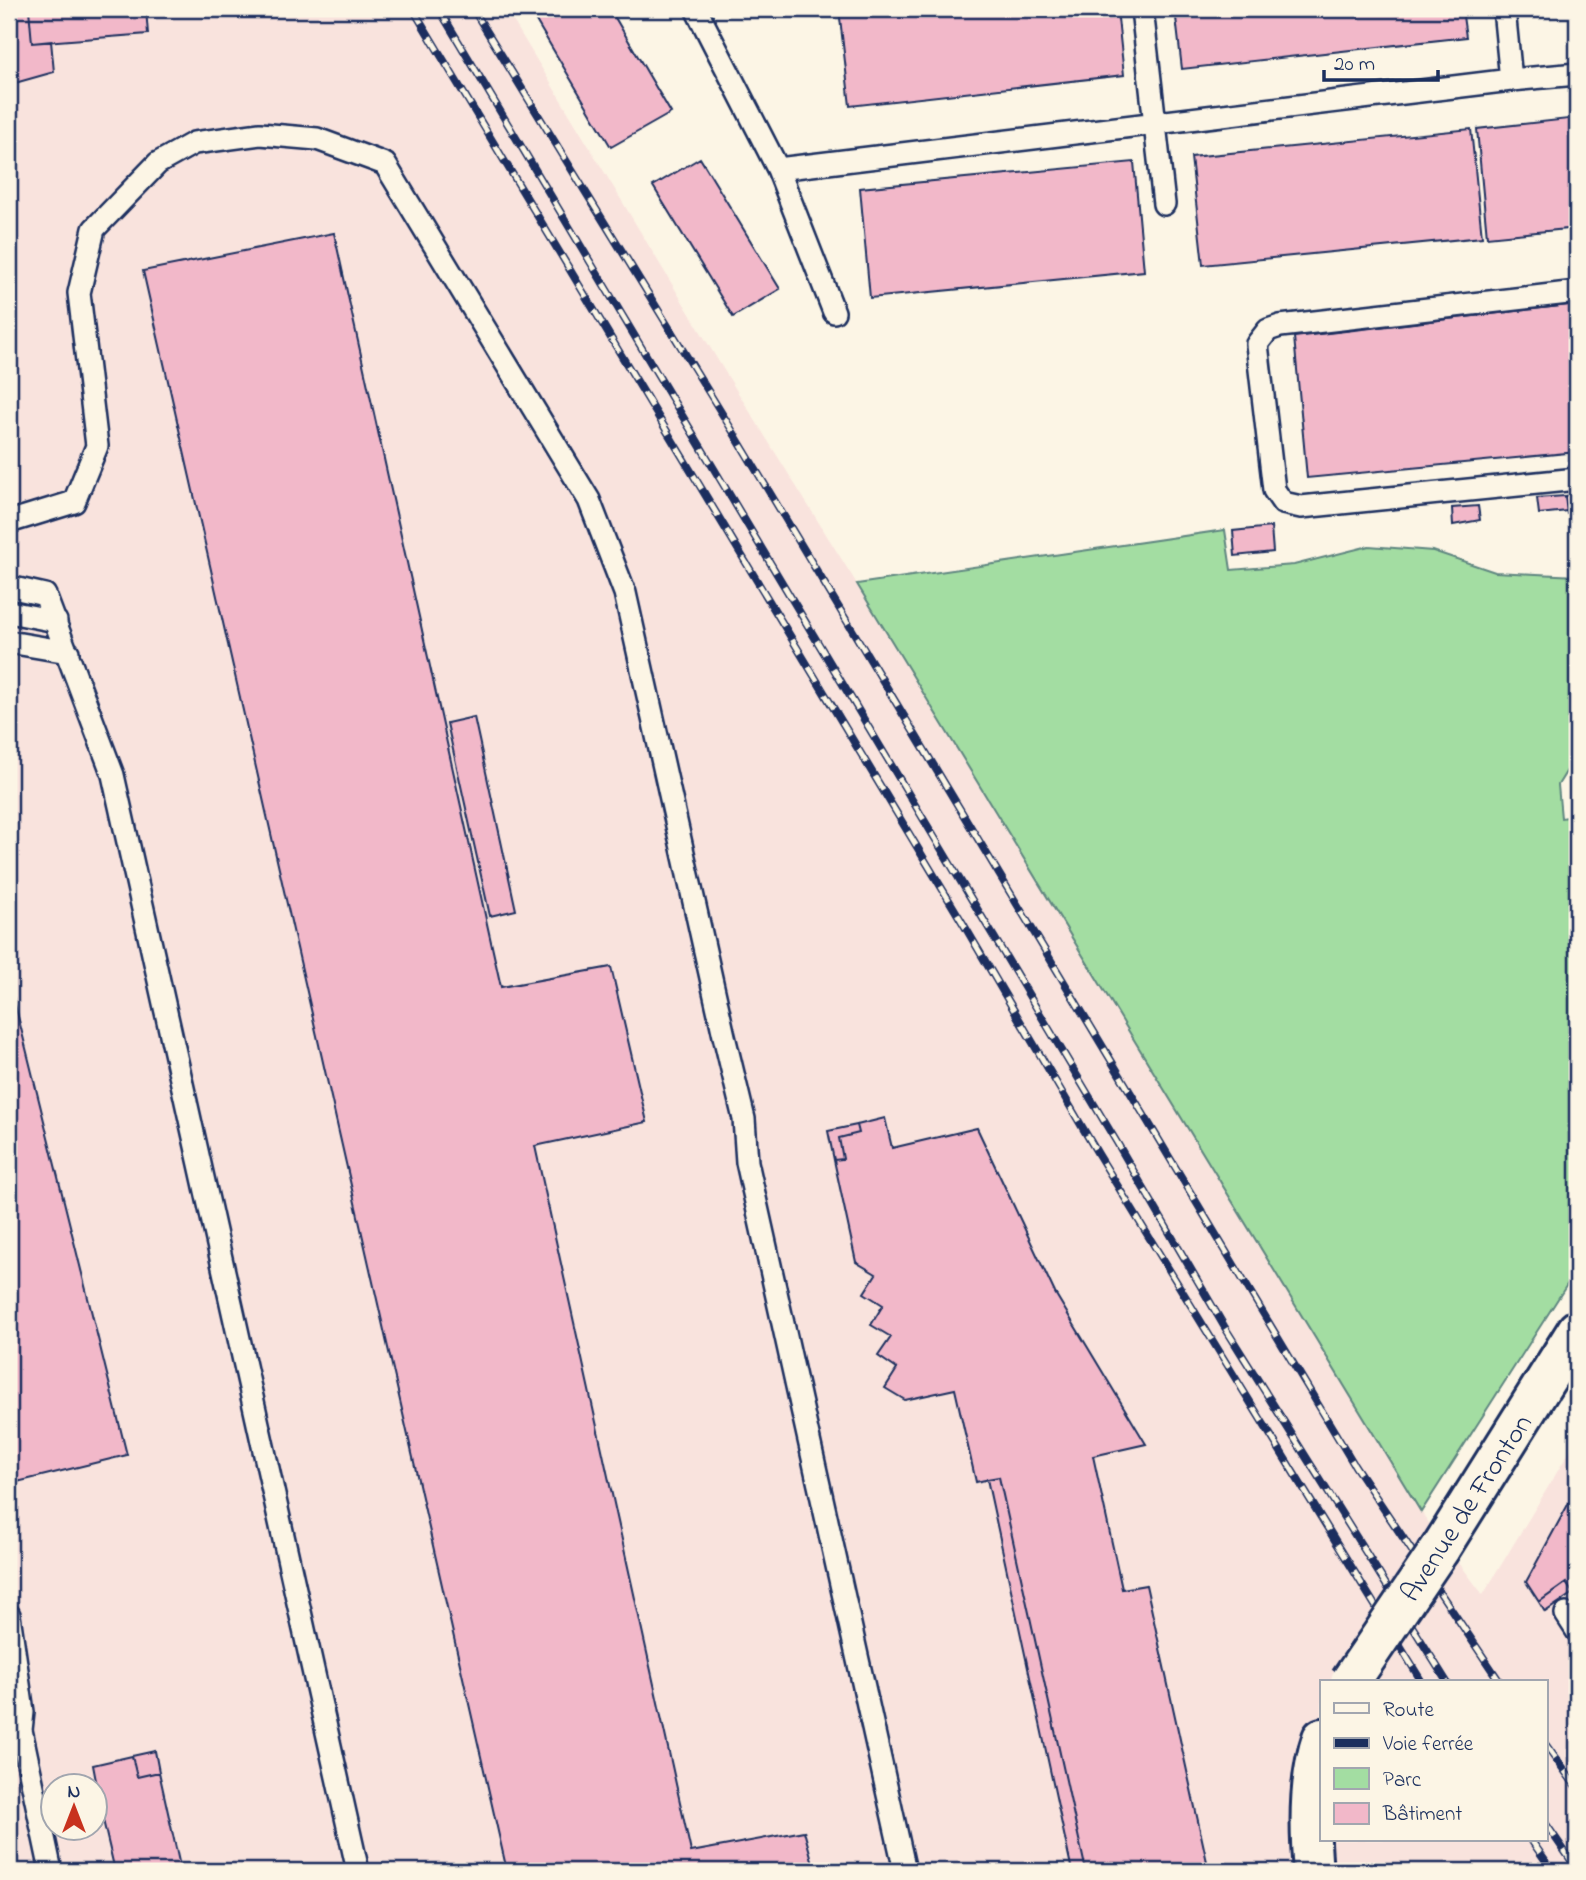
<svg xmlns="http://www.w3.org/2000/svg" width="1586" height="1880" viewBox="0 0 1586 1880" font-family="'Indie Flower',sans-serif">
<rect width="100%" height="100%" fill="#fcf5e5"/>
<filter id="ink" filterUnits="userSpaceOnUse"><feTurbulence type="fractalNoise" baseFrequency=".0143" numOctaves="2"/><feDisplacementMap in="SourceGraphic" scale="14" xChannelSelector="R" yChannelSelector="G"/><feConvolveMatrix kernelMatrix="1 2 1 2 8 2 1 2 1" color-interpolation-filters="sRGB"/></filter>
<g filter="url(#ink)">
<path fill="#f9e3dd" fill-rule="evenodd" d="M 9,9 L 506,9 L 722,367 L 857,584 L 1421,1512 L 1483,1595 L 1577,1439 L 1577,1871 L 9,1871 ZM 1322,1682 L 1546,1682 L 1546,1840 L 1322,1840 ZM 52,1786 L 94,1786 L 94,1828 L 52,1828 Z"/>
<path fill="#a3dda2" stroke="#5f8680" stroke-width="2" d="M 1225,530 L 1231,570 L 1294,565 L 1369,546 L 1433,551 L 1495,572 L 1577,576 L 1577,754 L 1558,785 L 1561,818 L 1577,816 L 1577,1269 L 1421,1512 L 857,584 Z"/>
<path fill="#f2b8c9" stroke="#1b2f5e" stroke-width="2" d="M 9,9 L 29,9 L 32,43 L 51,41 L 54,72 L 15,83 L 9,59 Z
M 29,9 L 146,9 L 148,34 L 32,43 Z
M 529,9 L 610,9 L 671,113 L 611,147 Z
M 839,9 L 1117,9 L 1124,75 L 850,106 Z
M 1175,9 L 1462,9 L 1466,37 L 1182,69 Z
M 1577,118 L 1577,228 L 1487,237 L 1477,129 Z
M 1471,129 L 1482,237 L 1203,265 L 1191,157 Z
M 700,158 L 780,289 L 733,317 L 653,186 Z
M 1134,162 L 1144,271 L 870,298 L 860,188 Z
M 334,233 L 501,987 L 611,967 L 647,1122 L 535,1146 L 691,1852 L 804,1831 L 815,1871 L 507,1871 L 143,271 Z
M 1577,304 L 1577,452 L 1307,478 L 1294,337 Z
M 1577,494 L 1577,513 L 1567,514 L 1565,496 Z
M 1565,496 L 1567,511 L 1539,514 L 1537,498 Z
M 1478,506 L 1480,520 L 1453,525 L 1452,508 Z
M 1271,527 L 1273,552 L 1235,556 L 1233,531 Z
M 474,717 L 516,910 L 490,916 L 447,723 Z
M 9,980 L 127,1455 L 9,1484 Z
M 885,1118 L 892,1148 L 977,1128 L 1055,1293 L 1146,1444 L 1093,1456 L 1122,1589 L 1146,1585 L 1209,1871 L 1086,1871 L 999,1477 L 976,1482 L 955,1389 L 905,1400 L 885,1388 L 897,1369 L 878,1356 L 891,1337 L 871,1325 L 883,1305 L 864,1293 L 876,1274 L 856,1262 L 834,1160 L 843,1159 L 839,1138 L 859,1133 L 857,1125 Z
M 857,1125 L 859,1133 L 839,1138 L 843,1159 L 834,1160 L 828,1131 Z
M 999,1477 L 1086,1871 L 1072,1871 L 987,1479 Z
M 1577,1488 L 1577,1599 L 1566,1583 L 1539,1602 L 1526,1582 Z
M 1566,1583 L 1573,1593 L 1545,1612 L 1539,1602 Z
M 155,1751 L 159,1772 L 137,1777 L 132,1756 Z
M 132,1756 L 137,1777 L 159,1772 L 181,1871 L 115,1871 L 95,1786 L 97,1786 L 93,1765 Z"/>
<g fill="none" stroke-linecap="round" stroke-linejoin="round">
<defs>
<path id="lane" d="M 696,9 L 778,169 L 834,312
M 1142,9 L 1164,204
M 1504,9 L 1511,80
M 778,169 L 1511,80 L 1577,74
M 1577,292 L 1280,326 L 1268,330 L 1257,344 L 1274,490 L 1283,503 L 1301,507 L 1577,479
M 9,522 L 74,502 L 97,446 L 79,293 L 94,229 L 158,163 L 194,143 L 260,134 L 317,139 L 385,164 L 589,500 L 625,593 L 724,1036 L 744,1119 L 747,1162 L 905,1871
M 9,587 L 45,595 L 113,775 L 358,1871
M 9,612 L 56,621
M 9,642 L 68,652
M 1566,1614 L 1577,1631
M 9,1615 L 23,1712 L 21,1730 L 9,1735
M 21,1730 L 51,1871"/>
<path id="secondary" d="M 1440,1549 L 1577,1330
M 1313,1871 C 1309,1828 1308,1779 1322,1738"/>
</defs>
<use href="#lane" stroke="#1b2f5e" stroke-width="26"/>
<use href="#secondary" stroke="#1b2f5e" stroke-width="44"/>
<use href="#lane" stroke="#fcf5e5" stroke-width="21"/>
<use href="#secondary" stroke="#fcf5e5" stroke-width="38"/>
<defs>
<path id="rail" d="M 413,9 L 964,925 L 1098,1154 L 1422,1682
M 439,9 L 1116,1141 L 1224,1326 L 1447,1682
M 473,9 L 732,430 L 1355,1466 L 1500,1682
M 1546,1745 L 1577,1788
M 1546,1824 L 1577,1869
M 1531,1840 L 1553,1871"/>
</defs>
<use href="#rail" stroke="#1b2f5e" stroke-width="8"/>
<use href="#rail" stroke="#fcf5e5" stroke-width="5" stroke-dasharray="16" stroke-linecap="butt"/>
<defs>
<path id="secondary-bridge" d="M 1350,1682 L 1440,1549"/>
</defs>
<use href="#secondary-bridge" stroke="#1b2f5e" stroke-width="44" stroke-linecap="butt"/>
<use href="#secondary-bridge" stroke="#fcf5e5" stroke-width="38"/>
</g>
</g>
<g text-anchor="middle" stroke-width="5" stroke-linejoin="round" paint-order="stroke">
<g font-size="28" fill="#1b2f5e" stroke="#fcf5e5">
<text transform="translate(1465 1507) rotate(-57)" y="10">Avenue de Fronton</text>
</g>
</g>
<rect width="1586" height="1880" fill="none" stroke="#fcf5e5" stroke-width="35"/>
<rect x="18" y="18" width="1551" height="1845" fill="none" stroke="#1b2f5e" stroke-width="2.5" filter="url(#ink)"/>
<rect x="1320" y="1680" width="228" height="161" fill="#fcf5e5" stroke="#a2a6af" stroke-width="2"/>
<rect x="1334" y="1703" width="35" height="10" fill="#fcf5e5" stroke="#a2a6af" stroke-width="2"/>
<text x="1383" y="1716" font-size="21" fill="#1b2f5e">Route</text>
<rect x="1334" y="1738" width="35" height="10" fill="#1b2f5e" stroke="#a2a6af" stroke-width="2"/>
<text x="1383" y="1750" font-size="21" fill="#1b2f5e">Voie ferrée</text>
<rect x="1334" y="1768" width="35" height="21" fill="#a3dda2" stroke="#a2a6af" stroke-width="2"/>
<text x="1383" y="1786" font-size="21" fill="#1b2f5e">Parc</text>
<rect x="1334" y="1803" width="35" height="21" fill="#f2b8c9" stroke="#a2a6af" stroke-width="2"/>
<text x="1383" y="1820" font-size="21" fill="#1b2f5e">Bâtiment</text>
<g transform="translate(74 1807)"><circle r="33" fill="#fcf5e5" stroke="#a2a6af" stroke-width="2"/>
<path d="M0-5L12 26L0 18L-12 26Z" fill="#c8321e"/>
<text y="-10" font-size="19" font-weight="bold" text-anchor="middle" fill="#1b2f5e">N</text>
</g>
<path d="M1324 70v10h114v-10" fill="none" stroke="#1b2f5e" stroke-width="3.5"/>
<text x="1334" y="70" font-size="21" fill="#1b2f5e" stroke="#fcf5e5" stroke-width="5" paint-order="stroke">20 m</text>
</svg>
